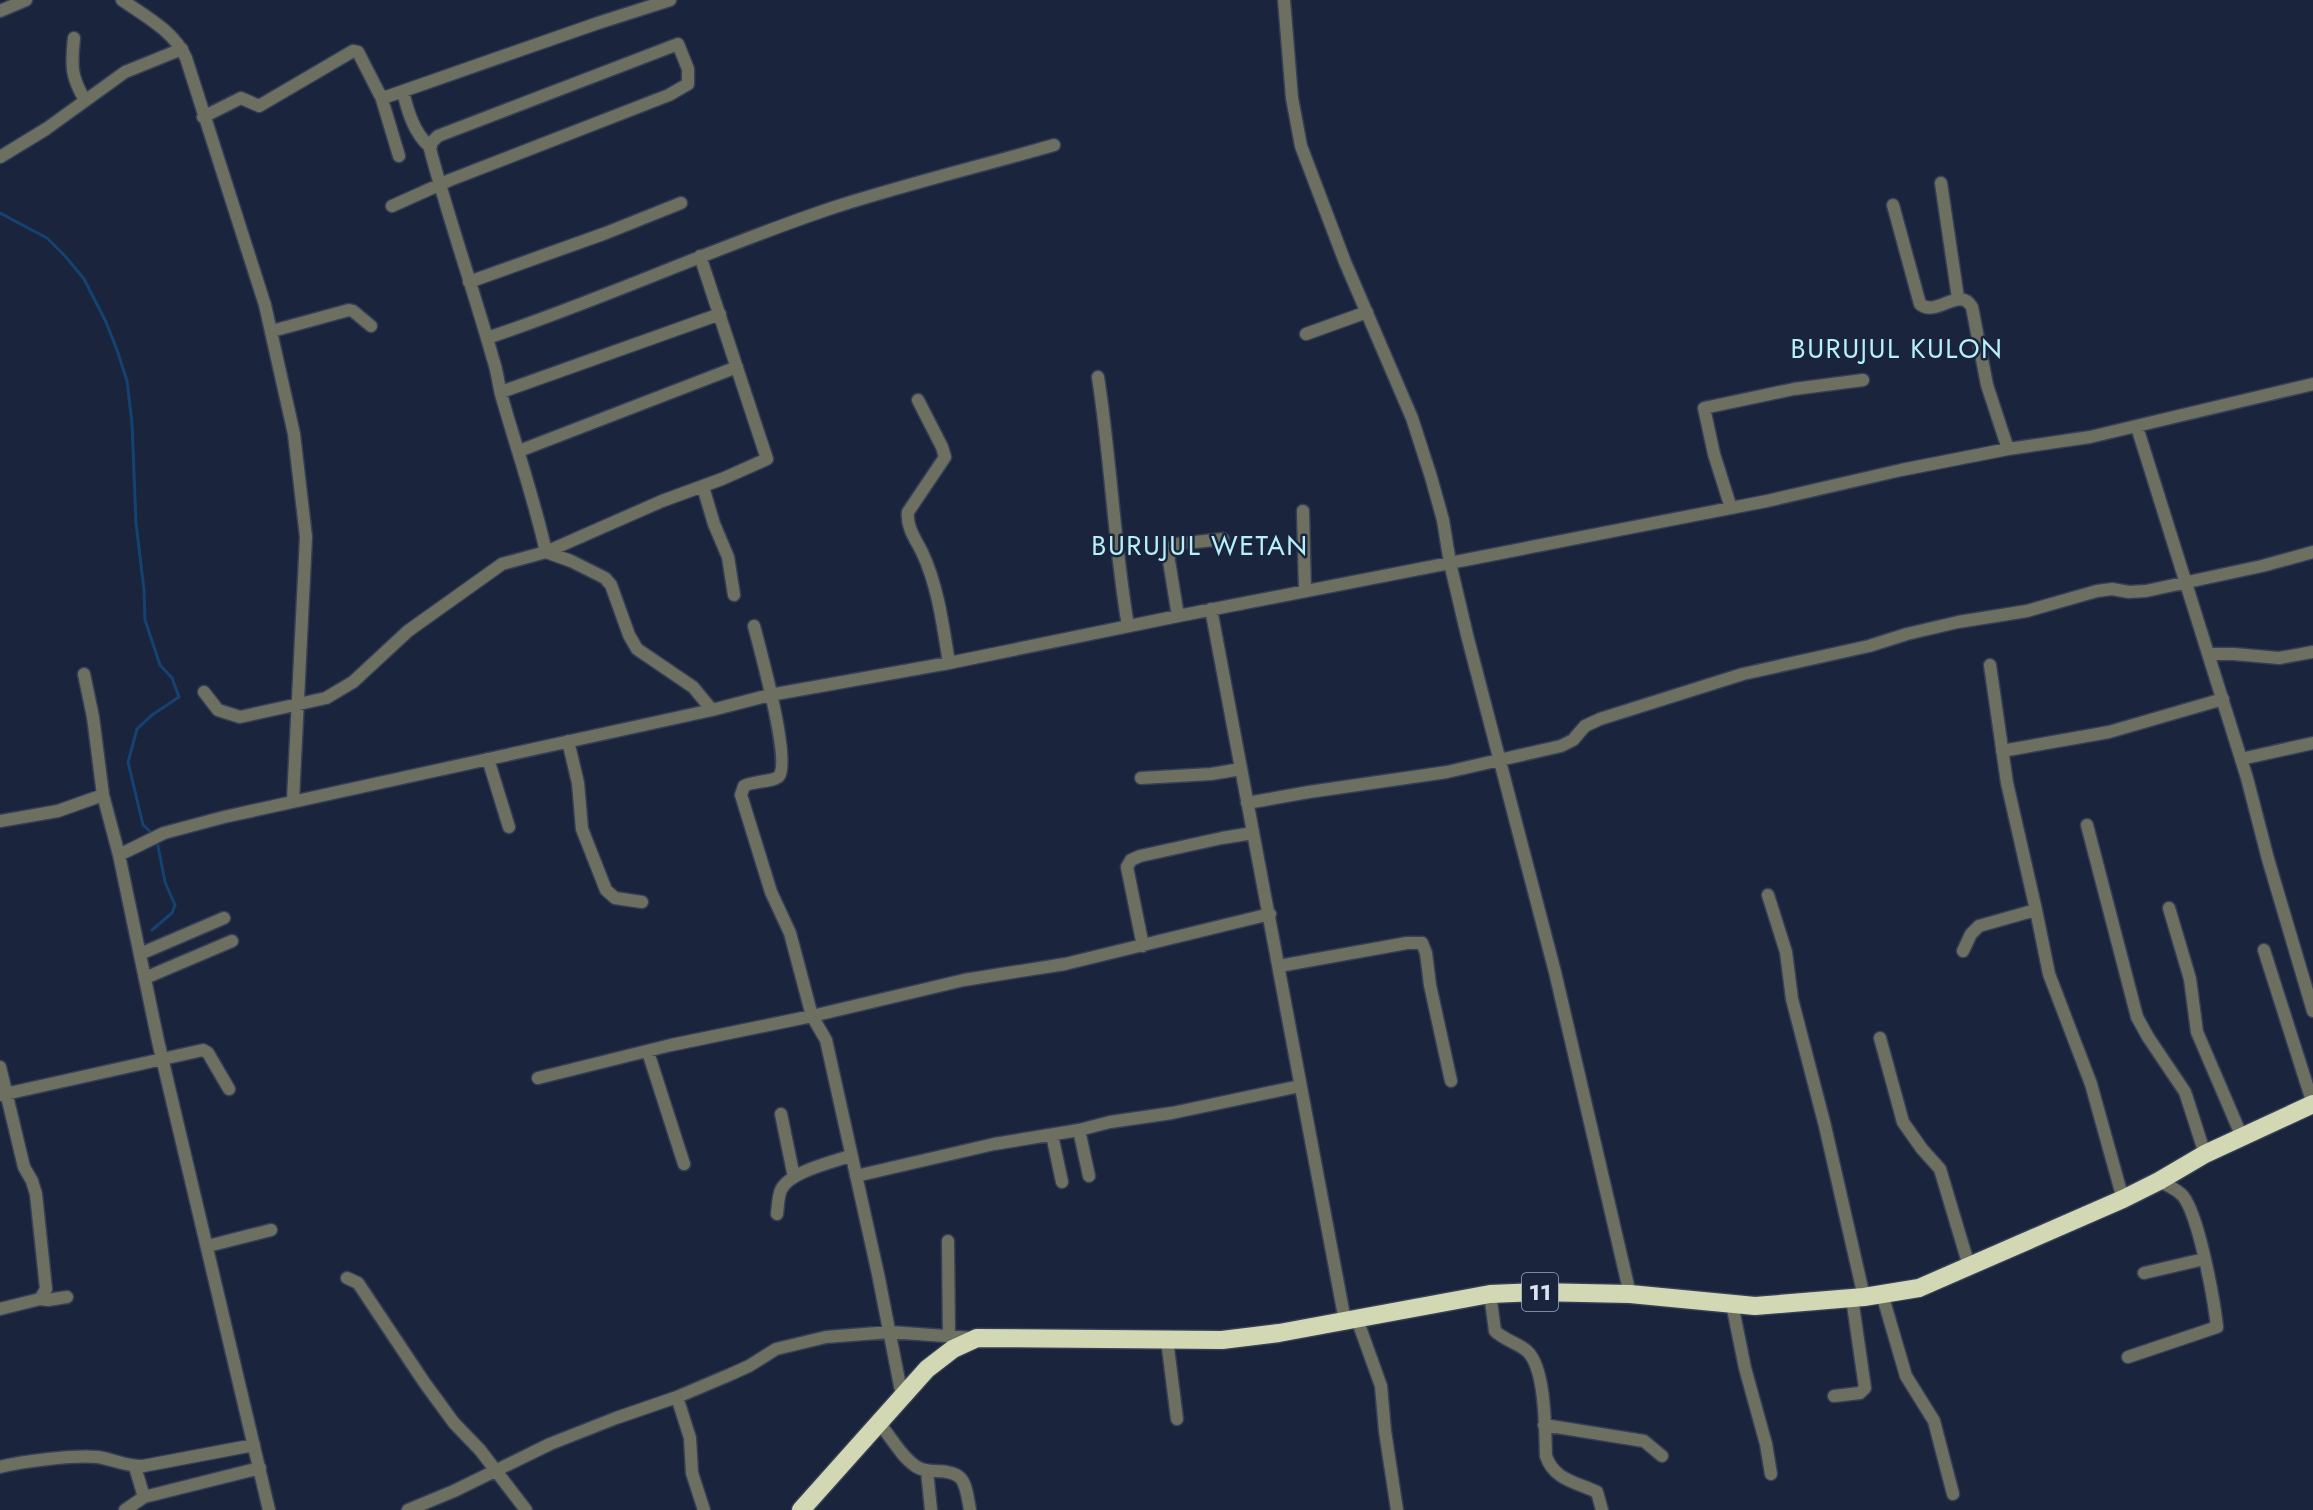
<svg xmlns="http://www.w3.org/2000/svg" width="2313" height="1510" viewBox="0 0 2313 1510" font-family="Jost,sans-serif">
<rect width="100%" height="100%" fill="#1a243d"/>
<g fill="none" stroke-linecap="round" stroke-linejoin="round">
<path stroke="#154371" stroke-width="3" d="M 0,213 L 47,238 L 66,257 L 84,279 L 106,322 L 117,350 L 127,381 L 132,423 L 136,523 L 144,590 L 145,620 L 160,665 L 172,678 L 179,697 L 152,715 L 137,729 L 128,762 L 143,825 L 154,835
M 152,930 L 172,913 L 175,905 L 165,882 L 157,841"/>
<defs>
<path id="street" d="M 122,0 C 145,16 174,31 186,58 L 265,305 L 294,434 L 306,537 L 293,800
M 1284,0 L 1292,98 L 1301,146 L 1345,262 L 1412,418 L 1431,477 L 1443,520 L 1450,563 L 1467,635 L 1555,972 L 1630,1294
M 0,11 L 26,0
M 74,38 C 71,66 71,77 85,100
M 403,92 C 408,112 414,133 430,147
M 381,96 L 399,156
M 203,117 L 241,98 L 259,106 L 353,51 L 358,52 L 380,95 L 386,97 L 598,23 L 670,0
M 0,157 L 46,129 L 125,72 L 182,49
M 1941,183 L 1958,298
M 1893,205 L 1920,304 C 1937,318 1959,285 1972,307 L 1987,385 L 2008,449
M 392,206 L 450,180 L 669,95 L 688,84 L 688,69 L 678,44 L 438,136 L 432,142 L 430,149 C 449,220 473,288 493,359 C 497,370 498,382 501,394 C 516,447 534,498 546,552 L 662,501 L 722,479 L 767,459 L 700,256
M 469,282 L 606,233 L 681,203
M 272,331 L 349,310 L 353,311 L 371,326
M 1306,334 L 1367,312
M 487,338 C 605,299 717,246 835,207 C 907,184 981,166 1054,145
M 1098,377 C 1111,460 1114,544 1128,626
M 501,392 L 720,314
M 918,400 L 942,447 L 945,457 L 908,512 C 906,527 916,540 922,552 C 938,586 943,626 949,663
M 2137,427 L 2247,778 L 2268,859 L 2313,1011
M 519,451 L 737,367
M 703,487 L 714,524 L 728,557 L 734,595
M 1731,508 L 1714,454 L 1704,408 L 1794,389 L 1863,380
M 1303,511 L 1305,591
M 1211,609 L 1345,1321
M 1178,616 L 1169,561 C 1168,552 1169,548 1177,544 L 1223,539
M 754,626 C 760,649 791,761 779,776 C 774,782 752,781 744,786 L 741,795 L 771,892 L 790,933 L 812,1016 L 826,1040 L 878,1274 L 902,1396
M 2209,654 L 2234,654 L 2279,658 L 2313,652
M 1990,665 L 2007,783 L 2036,910
M 84,674 L 93,717 L 103,795 L 119,855
M 204,692 L 218,710 L 240,717 L 326,698 L 353,682 L 408,631 L 502,564 L 546,552 L 571,561 L 605,578 L 611,585 L 629,635 L 637,649 L 693,687 L 712,710
M 568,741 L 578,783 L 582,829 L 606,890 L 615,898 L 642,902
M 2002,751 L 2109,732 L 2223,699
M 488,759 L 509,827
M 2241,759 L 2313,743
M 1141,778 L 1211,774 L 1241,769
M 1247,803 L 1309,792 L 1447,772 L 1561,746 L 1573,740 L 1585,726 L 1600,719 L 1743,674 L 1869,646 L 1907,634 L 1958,622 L 2027,611 L 2097,591 L 2112,589 L 2129,592 L 2146,591 L 2262,566 L 2313,552
M 0,821 L 58,811 L 103,795
M 2087,825 L 2137,1017 L 2148,1037 L 2185,1092 L 2205,1154
M 1768,895 L 1786,952 L 1792,999 L 1825,1126 L 1864,1297
M 2169,908 L 2190,979 L 2197,1032 L 2242,1137
M 1143,946 L 1127,867 L 1131,860 L 1140,856 L 1222,838 L 1253,833
M 2264,950 L 2313,1104
M 1963,951 L 1971,934 L 1979,926 L 2036,910 L 2049,974 L 2091,1084 L 2123,1199
M 140,954 L 224,918
M 1279,966 L 1407,943 L 1422,943 L 1426,953 L 1430,985 L 1451,1081
M 145,978 L 232,941
M 1880,1038 L 1903,1122 L 1922,1149 L 1940,1169 L 1969,1266
M 648,1052 L 684,1164
M 0,1067 L 24,1167 L 32,1181 L 36,1194 L 46,1289 L 40,1299 L 0,1309
M 538,1078 L 671,1045 L 812,1016 L 964,980 L 1065,964 L 1270,914
M 1,1095 L 203,1050 L 208,1053 L 229,1089
M 781,1114 L 794,1177
M 1079,1130 L 1089,1176
M 1052,1135 L 1062,1182
M 856,1176 L 994,1144 L 1079,1130 L 1110,1122 L 1172,1113 L 1300,1086
M 777,1214 C 778,1207 778,1196 781,1190 C 789,1172 832,1162 850,1156
M 948,1241 L 949,1336
M 208,1246 L 271,1230
M 2144,1273 L 2204,1259
M 347,1278 L 358,1283 L 424,1382 L 454,1423 L 480,1450 L 526,1510
M 1490,1294 L 1495,1331 C 1504,1340 1518,1343 1527,1351 C 1546,1368 1545,1431 1546,1456 C 1554,1480 1576,1482 1597,1492 L 1602,1510
M 1882,1294 L 1906,1376 L 1934,1421 L 1953,1494
M 40,1299 L 48,1300 L 67,1297
M 1732,1304 L 1745,1368 L 1766,1444 L 1771,1474
M 1357,1319 L 1381,1386 L 1385,1431 L 1397,1510
M 1167,1340 L 1177,1419
M 2128,1357 L 2217,1327 C 2214,1300 2199,1216 2183,1196 C 2177,1189 2167,1185 2159,1181
M 1834,1396 L 1860,1393 L 1865,1388 L 1852,1298
M 677,1397 L 690,1438 L 692,1473 L 704,1510
M 880,1424 C 891,1437 902,1458 917,1467 C 922,1470 929,1471 935,1471 C 966,1471 965,1483 970,1510
M 1544,1425 L 1644,1441 L 1662,1456
M 0,1467 C 23,1461 74,1455 97,1457 C 113,1459 128,1467 143,1466 L 254,1445
M 927,1471 L 931,1510
M 144,1497 L 260,1468
M 125,1510 L 144,1497 L 135,1467
M 269,1510 L 158,1041 L 119,855 L 164,833 L 224,817 L 712,710 L 770,695 L 949,663 L 1178,616 L 1767,501 L 1901,470 L 2008,449 L 2090,437 L 2313,384
M 408,1510 L 454,1491 L 550,1444 L 616,1418 L 677,1397 L 729,1375 L 749,1366 L 776,1349 L 826,1337 L 890,1332 L 973,1338"/>
<path id="highway" d="M 801,1510 L 927,1369 L 953,1349 L 977,1338 L 1222,1340 L 1279,1333 L 1490,1294 L 1536,1292 L 1630,1294 L 1755,1306 L 1864,1297 L 1919,1288 L 2123,1199 L 2159,1181 L 2205,1154 L 2313,1104"/>
</defs>
<use href="#street" stroke="#353f56" stroke-width="15"/>
<use href="#highway" stroke="#353f56" stroke-width="21"/>
<use href="#street" stroke="#6d7061" stroke-width="12"/>
<use href="#highway" stroke="#d2d8b4" stroke-width="18"/>
</g>
<g text-anchor="middle" stroke-width="5" stroke-linejoin="round" paint-order="stroke">
<rect fill="#1a243d" stroke="#a1a9bc" stroke-width="1.5" x="1522" y="1273" width="36" height="38" rx="4.5"/>
<g font-size="22" font-weight="bold" fill="#dbe2f3">
<text x="1540" y="1300">11</text>
</g>
<g font-size="27" letter-spacing="1.5" fill="#b6f0f8" stroke="#1a243d">
<text x="1897" y="358">BURUJUL KULON</text>
<text x="1200" y="555">BURUJUL WETAN</text>
</g>
</g>
</svg>
